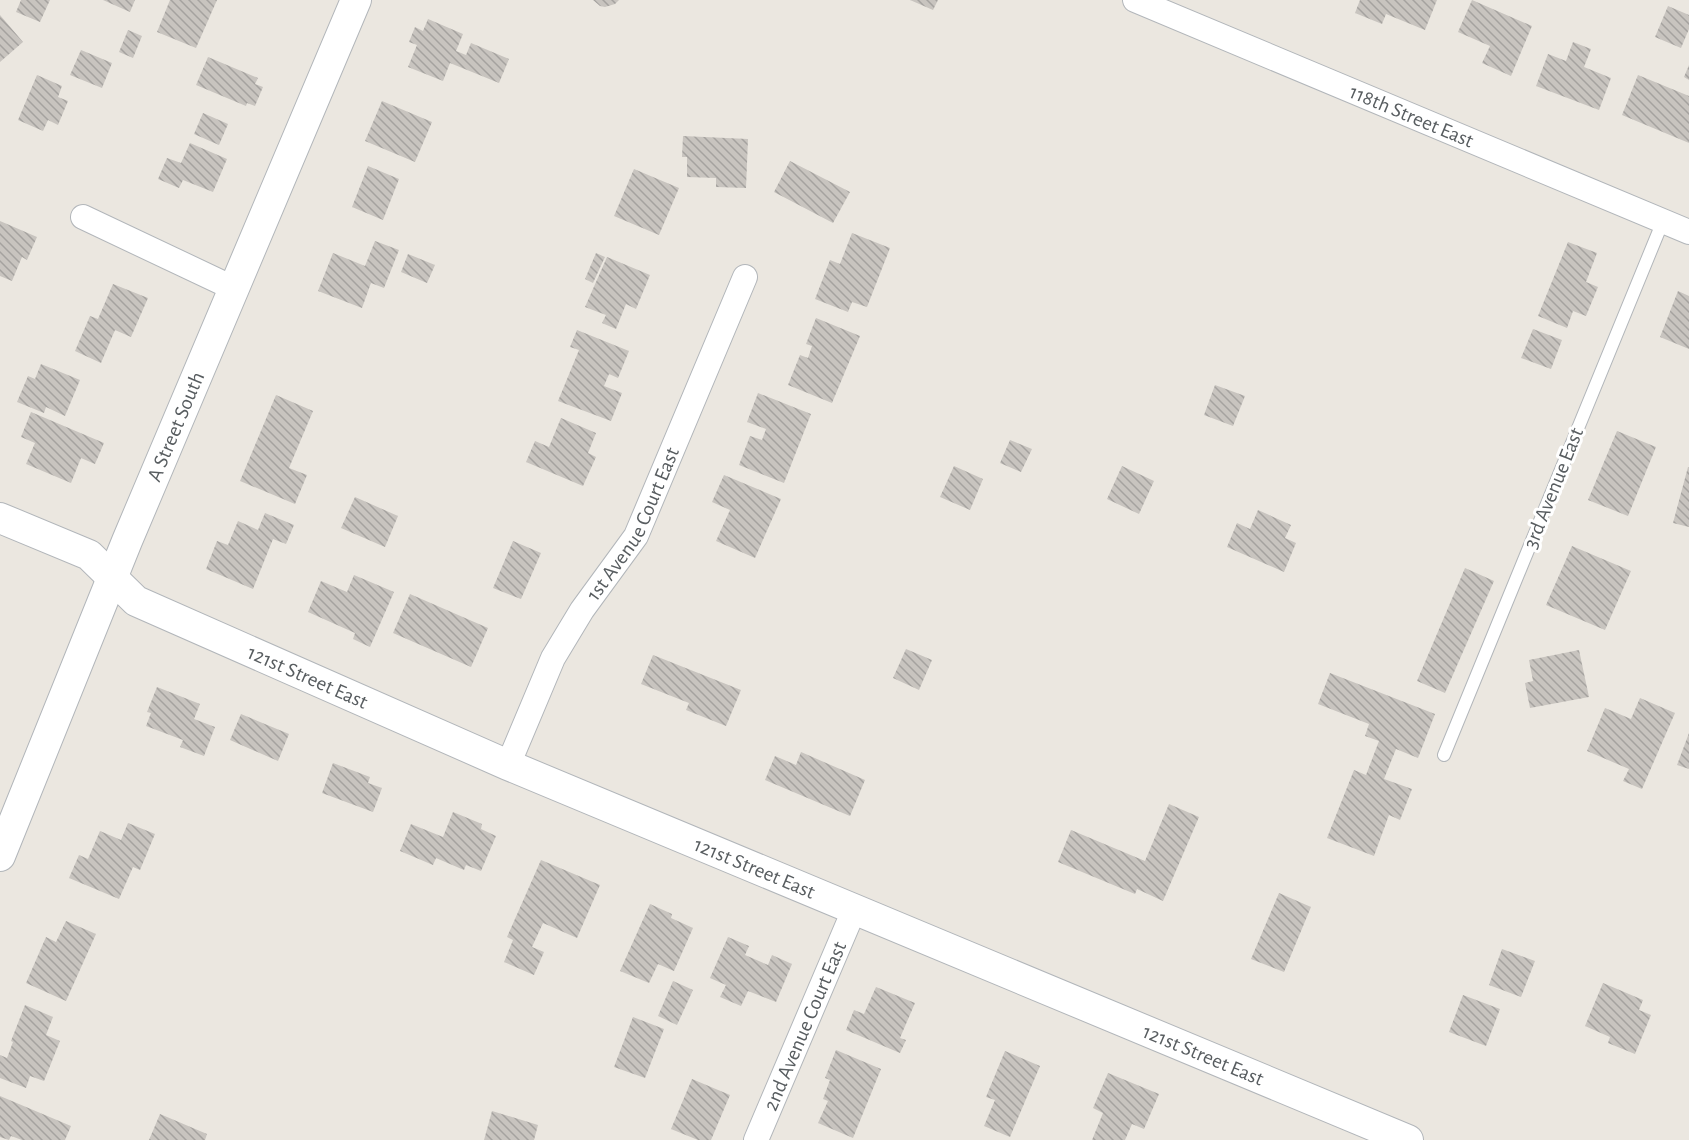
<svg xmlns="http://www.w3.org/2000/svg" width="1689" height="1140" viewBox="0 0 1689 1140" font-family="'Alegreya Sans',sans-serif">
<defs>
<pattern id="building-back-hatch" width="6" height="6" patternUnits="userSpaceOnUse" patternTransform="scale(1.5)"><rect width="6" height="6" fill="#c8c4bf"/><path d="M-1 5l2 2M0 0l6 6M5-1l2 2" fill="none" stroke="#a5a29f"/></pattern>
</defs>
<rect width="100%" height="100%" fill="#ebe7e0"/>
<path fill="url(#building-back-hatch)" d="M 21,0 L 50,0 L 40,22 L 16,12 Z
M 103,0 L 135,0 L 130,12 Z
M 170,0 L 217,0 L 196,48 L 157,32 Z
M 593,0 L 619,0 L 615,4 L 605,7 L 600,6 Z
M 910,0 L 938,0 L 933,10 Z
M 1360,0 L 1437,0 L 1425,30 L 1386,14 L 1382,24 L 1355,13 Z
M 1472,0 L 1532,26 L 1511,76 L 1482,63 L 1490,46 L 1458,32 Z
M 1668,6 L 1689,15 L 1689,29 L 1681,48 L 1655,37 Z
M 0,15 L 23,42 L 0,62 Z
M 428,19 L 463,34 L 456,51 L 466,55 L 471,43 L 509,59 L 499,83 L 450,63 L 443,81 L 408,67 L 417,45 L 409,42 L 415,27 L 423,31 Z
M 128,30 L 142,36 L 133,58 L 119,52 Z
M 1573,42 L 1591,49 L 1584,67 L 1611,78 L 1599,110 L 1536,86 L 1548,54 L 1566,61 Z
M 81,50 L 112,63 L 102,88 L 70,75 Z
M 208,57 L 258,78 L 255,84 L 263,87 L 255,106 L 247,103 L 246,106 L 196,85 Z
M 1689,65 L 1689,80 L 1684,77 Z
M 37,75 L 62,86 L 58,97 L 68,101 L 58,125 L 48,120 L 43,131 L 18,120 Z
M 1638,75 L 1689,96 L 1689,143 L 1622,115 Z
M 382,101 L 432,122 L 415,162 L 365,141 Z
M 203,113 L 228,124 L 219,145 L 194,134 Z
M 683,136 L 748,139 L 746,188 L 716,187 L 716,178 L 687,177 L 687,157 L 682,157 Z
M 190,143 L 227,159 L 213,192 L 183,180 L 179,188 L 158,179 L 167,158 L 181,163 Z
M 790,161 L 850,192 L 833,223 L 774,192 Z
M 368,166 L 399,179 L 383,220 L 352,207 Z
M 634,169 L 679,188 L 659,235 L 614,216 Z
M 0,221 L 37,237 L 27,260 L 22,257 L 12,281 L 0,276 Z
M 852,233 L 890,248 L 867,307 L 852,302 L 848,312 L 815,299 L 830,260 L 840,264 Z
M 375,241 L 399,250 L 384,288 L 371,283 L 362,308 L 318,291 L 333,253 L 365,266 Z
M 1568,242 L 1597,253 L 1586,282 L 1598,287 L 1586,316 L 1573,311 L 1567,328 L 1538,316 Z
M 596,253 L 605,257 L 593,283 L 585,279 Z
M 408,254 L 435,265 L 427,283 L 401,272 Z
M 607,257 L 650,275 L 636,309 L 626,304 L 616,329 L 602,323 L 606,315 L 585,307 Z
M 113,284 L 148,298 L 131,337 L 115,330 L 101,363 L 75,351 L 90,316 L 98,319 Z
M 1678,291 L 1689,296 L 1689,349 L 1660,337 Z
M 816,318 L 860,336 L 832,403 L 788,385 L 800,355 L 808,358 L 812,346 L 806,344 Z
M 1533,329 L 1562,340 L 1551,369 L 1521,358 Z
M 577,330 L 629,351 L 618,378 L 609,374 L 604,386 L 622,393 L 611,421 L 558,401 L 579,350 L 570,347 Z
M 41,364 L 80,380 L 65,416 L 46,407 L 44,413 L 17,402 L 28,376 L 35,379 Z
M 1215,385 L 1245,396 L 1233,426 L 1204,415 Z
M 758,393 L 811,414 L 784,483 L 739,465 L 750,436 L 762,440 L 766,429 L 747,422 Z
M 276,395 L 313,411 L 289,468 L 307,475 L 295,504 L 240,481 Z
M 31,412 L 104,443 L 95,464 L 81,458 L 71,483 L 26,464 L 35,443 L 21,437 Z
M 561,418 L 596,433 L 588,453 L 596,457 L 583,486 L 526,462 L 535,441 L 549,447 Z
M 1617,431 L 1656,447 L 1628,516 L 1588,500 Z
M 1010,440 L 1032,449 L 1021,472 L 1000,463 Z
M 954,466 L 983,479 L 970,510 L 940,497 Z
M 1122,466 L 1154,481 L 1139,514 L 1107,499 Z
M 1688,467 L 1689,467 L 1689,527 L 1673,523 Z
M 724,475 L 781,499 L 755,558 L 716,541 L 730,510 L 712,502 Z
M 355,497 L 398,516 L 385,547 L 341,528 Z
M 1258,510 L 1291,525 L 1285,538 L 1296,543 L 1284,572 L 1227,547 L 1237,523 L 1250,529 Z
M 265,513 L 294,525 L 286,544 L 273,539 L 253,589 L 206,569 L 217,541 L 228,545 L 238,521 L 258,530 Z
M 513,541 L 541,553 L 521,599 L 493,588 Z
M 1572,546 L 1631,571 L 1605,630 L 1546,605 Z
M 1465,568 L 1494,581 L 1445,693 L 1417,681 Z
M 354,575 L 394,592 L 370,647 L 353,639 L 355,633 L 308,612 L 321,581 L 347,592 Z
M 410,594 L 488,628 L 471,667 L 393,633 Z
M 906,649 L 932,660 L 919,690 L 893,678 Z
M 1579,650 L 1589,697 L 1530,708 L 1525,683 L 1533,681 L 1529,660 Z
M 653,655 L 741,690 L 726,726 L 686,710 L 689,703 L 641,684 Z
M 1330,673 L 1435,714 L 1418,758 L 1396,749 L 1384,779 L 1412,789 L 1400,820 L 1389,815 L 1374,856 L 1327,838 L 1354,770 L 1366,775 L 1379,741 L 1365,736 L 1369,724 L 1318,704 Z
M 157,687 L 200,704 L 194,719 L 215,727 L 204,756 L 180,747 L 183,740 L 146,726 L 151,713 L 147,712 Z
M 1640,698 L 1675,713 L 1642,789 L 1623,781 L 1629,769 L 1587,751 L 1605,708 L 1631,719 Z
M 241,714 L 289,734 L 278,761 L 230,740 Z
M 1689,733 L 1689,769 L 1677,765 Z
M 801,752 L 865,780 L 850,816 L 765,780 L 775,756 L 796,765 Z
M 333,763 L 370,777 L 368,783 L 382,788 L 373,812 L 322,793 Z
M 1169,804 L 1199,817 L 1163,901 L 1137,889 L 1135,894 L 1058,862 L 1071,830 L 1145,861 Z
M 453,812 L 482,824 L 481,829 L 496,836 L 481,871 L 466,865 L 464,870 L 436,858 L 433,865 L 400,851 L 411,824 L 443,837 Z
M 128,823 L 155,834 L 140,870 L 133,867 L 119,899 L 69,878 L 79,855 L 88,859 L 100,831 L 121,840 Z
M 541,860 L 600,885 L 577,938 L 543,923 L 532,947 L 544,952 L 534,975 L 504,962 L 513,940 L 507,937 Z
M 1279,893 L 1311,907 L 1284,972 L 1251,959 Z
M 650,904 L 672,914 L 671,918 L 693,928 L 674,971 L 658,964 L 649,983 L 620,971 Z
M 66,921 L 96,934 L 66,1001 L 26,983 L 46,937 L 56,942 Z
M 728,937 L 749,946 L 745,955 L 768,965 L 772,955 L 792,964 L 776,1002 L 748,991 L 741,1006 L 720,997 L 726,985 L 710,978 Z
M 1502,949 L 1535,961 L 1521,997 L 1489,985 Z
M 673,981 L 693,990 L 677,1025 L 658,1016 Z
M 1603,983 L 1643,1000 L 1639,1010 L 1651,1015 L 1635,1054 L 1608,1043 L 1610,1037 L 1585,1026 Z
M 876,987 L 915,1003 L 900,1038 L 906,1040 L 900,1053 L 846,1030 L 854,1010 L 864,1014 Z
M 1463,995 L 1500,1009 L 1486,1046 L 1449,1032 Z
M 25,1005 L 53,1017 L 46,1035 L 60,1041 L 44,1081 L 30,1076 L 26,1088 L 0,1078 L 0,1055 L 7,1058 L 13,1042 L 11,1041 Z
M 633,1017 L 664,1029 L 645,1078 L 614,1067 Z
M 836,1050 L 881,1069 L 853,1138 L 818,1123 L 828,1101 L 823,1099 L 830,1080 L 825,1078 Z
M 1005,1051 L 1040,1066 L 1010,1137 L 984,1126 L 995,1100 L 986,1097 Z
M 1108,1073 L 1159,1094 L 1144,1129 L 1132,1124 L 1125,1140 L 1092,1140 L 1103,1113 L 1093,1108 Z
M 692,1079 L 730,1095 L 711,1140 L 698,1140 L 671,1129 Z
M 0,1096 L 71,1126 L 65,1140 L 22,1140 L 11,1136 L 9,1140 L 0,1137 Z
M 492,1111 L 538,1125 L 534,1140 L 484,1140 Z
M 160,1114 L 207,1134 L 205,1140 L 149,1140 Z"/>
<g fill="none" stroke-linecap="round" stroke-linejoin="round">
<defs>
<path id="service" d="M 1444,755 L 1663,221"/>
<g id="minor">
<path id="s1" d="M 1135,0 L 1689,232"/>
<path d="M 83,217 L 233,288"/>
<path id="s2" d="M 508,765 L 553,658 L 582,610 L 636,536 L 745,277"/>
<path id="s3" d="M 756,1140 L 854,910"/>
</g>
<g id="tertiary">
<path id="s4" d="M 0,518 L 89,555 L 136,601 L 508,765 L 1408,1140"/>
<path id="s5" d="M 0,856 L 127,541 L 356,0"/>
</g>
</defs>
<use href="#service" stroke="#b2b6ba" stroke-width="14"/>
<use href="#minor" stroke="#b2b6ba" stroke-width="26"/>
<use href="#tertiary" stroke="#b2b6ba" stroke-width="32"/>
<use href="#service" stroke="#fff" stroke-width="12"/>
<use href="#minor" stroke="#fff" stroke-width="24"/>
<use href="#tertiary" stroke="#fff" stroke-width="30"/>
</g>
<g text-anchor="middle" stroke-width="6" stroke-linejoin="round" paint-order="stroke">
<g font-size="21" fill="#585d60" stroke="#fff">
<text dy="7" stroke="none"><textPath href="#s1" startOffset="300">118th Street East</textPath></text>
<text dy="7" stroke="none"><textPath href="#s5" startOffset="464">A Street South</textPath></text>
<text transform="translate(1553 488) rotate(-68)" y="7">3rd Avenue East</text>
<text dy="7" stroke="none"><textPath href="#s2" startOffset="273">1st Avenue Court East</textPath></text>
<text dy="7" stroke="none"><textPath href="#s4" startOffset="350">121st Street East</textPath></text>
<text dy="7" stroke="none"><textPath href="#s4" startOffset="836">121st Street East</textPath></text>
<text dy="7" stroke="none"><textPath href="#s3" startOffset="124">2nd Avenue Court East</textPath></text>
<text dy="7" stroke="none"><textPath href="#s4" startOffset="1322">121st Street East</textPath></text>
</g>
</g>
</svg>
